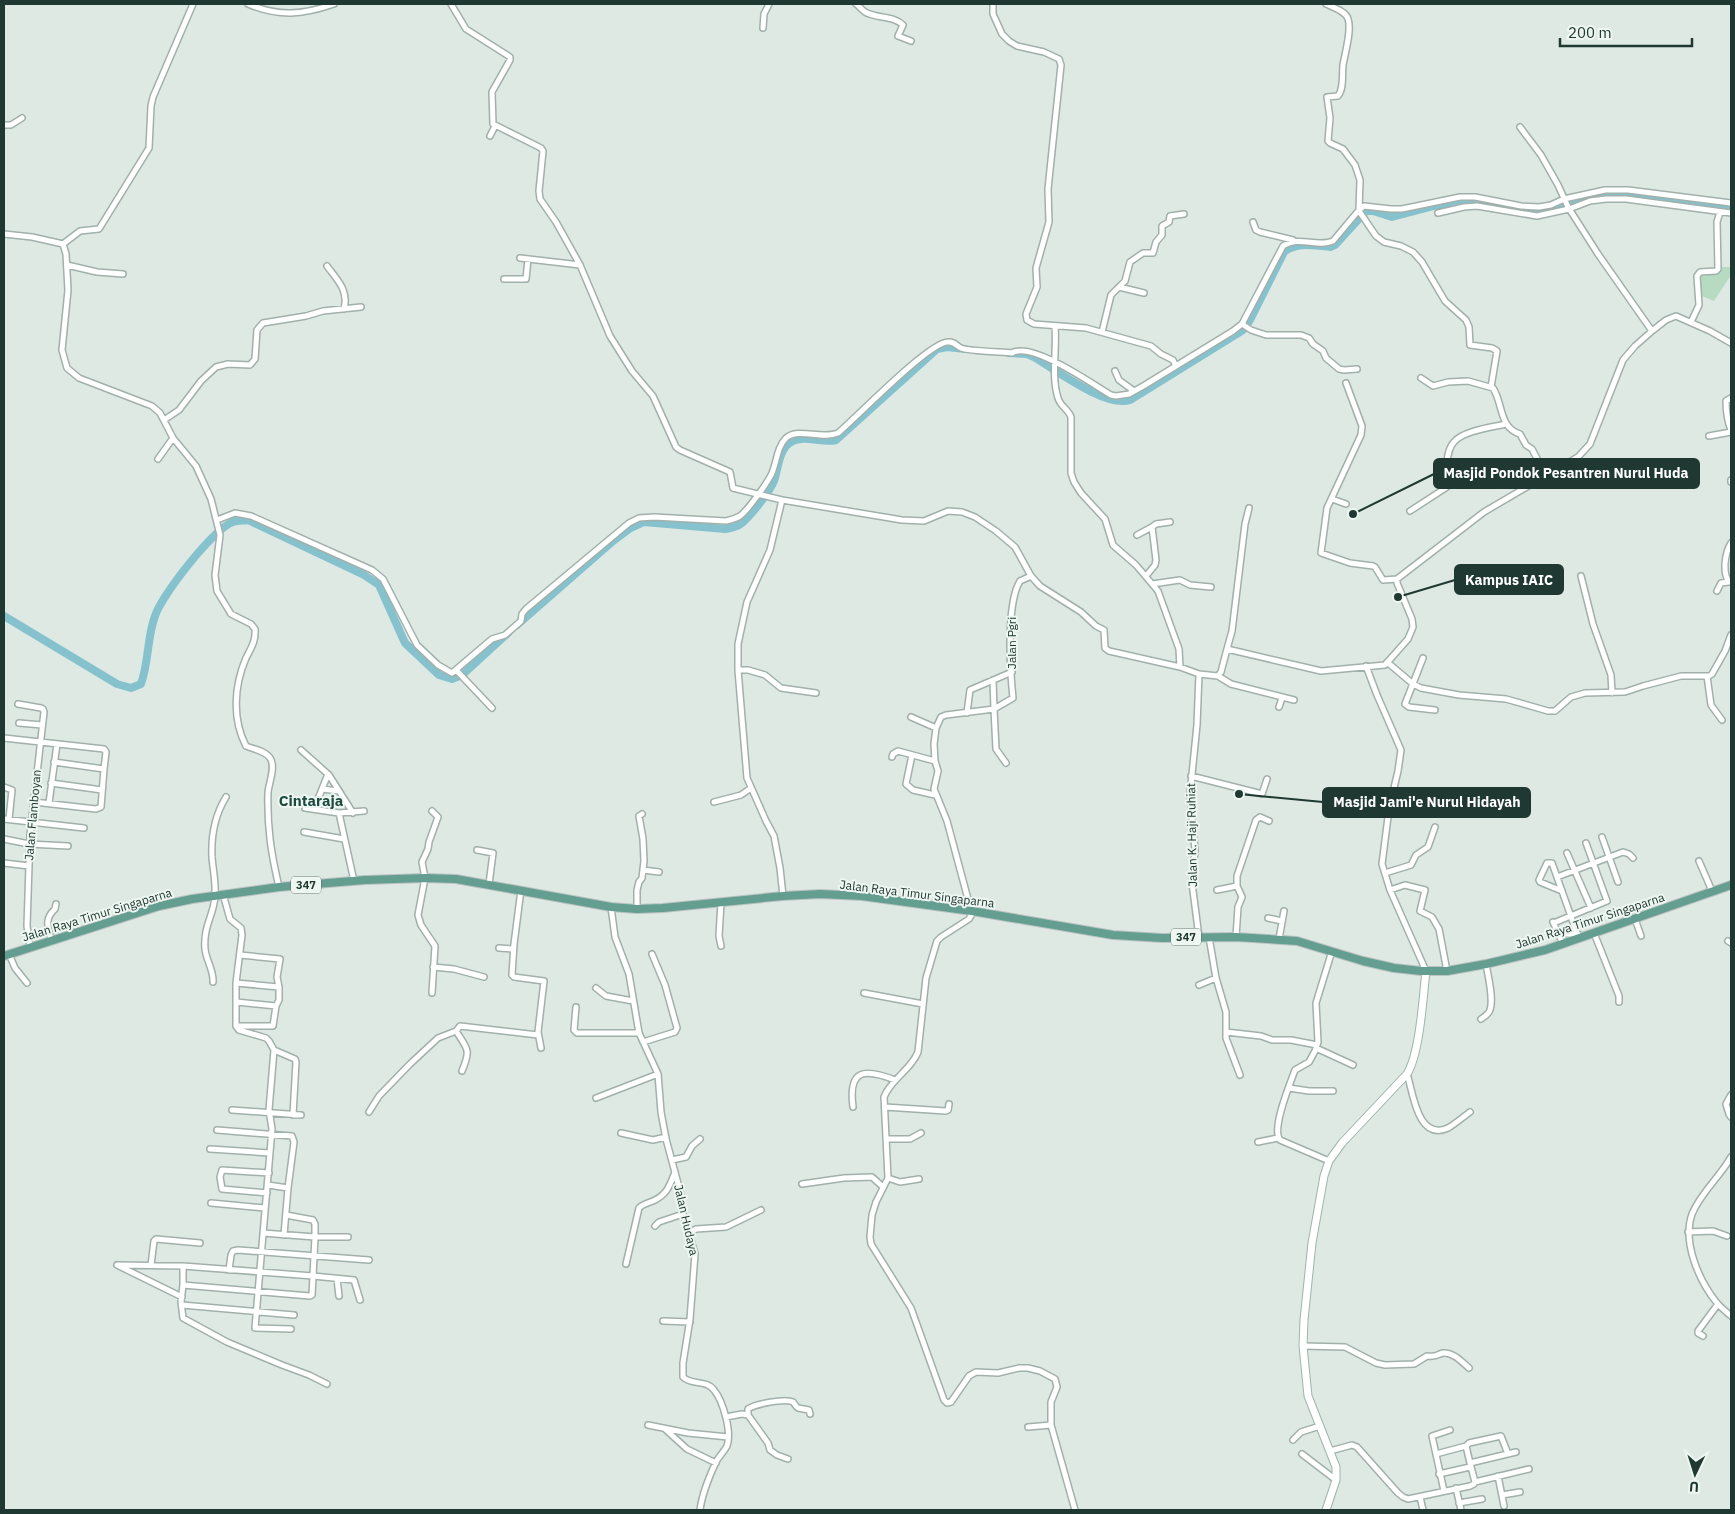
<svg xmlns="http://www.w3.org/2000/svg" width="1735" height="1514" viewBox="0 0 1735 1514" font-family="'IBM Plex Sans',sans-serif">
<rect width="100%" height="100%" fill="#dee9e4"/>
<path fill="#b6dbc1" d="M 1722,267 L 1731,267 L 1731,275 L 1714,301 L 1702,296 L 1698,274 L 1716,271 Z"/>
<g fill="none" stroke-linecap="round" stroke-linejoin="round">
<path stroke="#86c2ce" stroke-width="8" d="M 1009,353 L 1027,354 L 1034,357 C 1056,370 1106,408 1130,400 L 1243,330 L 1250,320 L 1284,252 C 1297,241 1315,246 1331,247 L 1335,245 L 1366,211 L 1373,211 L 1392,217 L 1434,206 L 1477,201 L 1525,212 L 1535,213 L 1603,194 L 1731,207
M 4,616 L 117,684 L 131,688 L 141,684 C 149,662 147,637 155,616 C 161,596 214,528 233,522 C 237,520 244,521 248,520 L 364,575 L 379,585 L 405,643 L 439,675 L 452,679 L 462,675 L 508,633
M 517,625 L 613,541 L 629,529 L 644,522 L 725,529 C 729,528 734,528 737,526 C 747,522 770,491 774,481 C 778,470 778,454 787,445 C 801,432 820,444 836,440 L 937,349 L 947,347 L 965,349"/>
<defs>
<path id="minor" d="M 248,4 C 279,17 302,15 334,4
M 451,4 L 466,29 L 510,57 L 510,60 L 492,92 L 493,124 L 541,148 L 543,151 L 539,191 L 540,199 L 556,222 L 580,265 L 610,336 L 632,371 L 653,396 L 676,447 L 680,450 L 730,472 L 733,488 L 782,500 L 770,550 L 747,602 L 738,644 L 738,670 L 747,778 L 766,821 L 774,836 L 780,868 L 783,896
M 856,4 C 859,6 862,10 865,12 C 877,19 893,15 903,25 L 898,36 L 911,41
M 993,4 L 993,14 L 1002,34 L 1009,41 L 1017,46 L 1044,52 L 1059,59 L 1061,65 L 1048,189 L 1049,222 L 1036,268 L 1037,287 L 1026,314 L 1027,320 L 1034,324 L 1086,328 L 1151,346 L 1161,354 L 1173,360 L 1176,366
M 1326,4 C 1332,7 1346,11 1348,19 C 1352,30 1345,53 1343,65 C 1342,74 1344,89 1338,96 L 1327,97 L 1330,118 L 1328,141 L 1330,143 L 1343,149 L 1355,165 L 1360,180 L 1359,211 L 1376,236 L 1384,242 L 1401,246 L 1413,252 L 1422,262 L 1445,301 L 1466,320 L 1469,327 L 1470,345 L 1492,348 L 1497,351 L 1491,387
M 763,28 L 764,14 L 769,4
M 4,125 L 11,125 L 22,118
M 1520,127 L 1541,155 L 1558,185 L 1568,207 L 1598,254 L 1652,331
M 490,136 L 495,126
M 1438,213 L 1464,207 L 1477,206 L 1537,216 L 1569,209 L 1590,201 L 1606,199 L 1626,199 L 1731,213
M 1253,222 L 1256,230 L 1260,232 L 1293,240
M 4,234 L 32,237 L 63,244 L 66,254 L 68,290 L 62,350 L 67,368 L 79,378 L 152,406 L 160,413 L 173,438 L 196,466 L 211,499 L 220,535 L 215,575 L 217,591 L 231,614 L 251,624 L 255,629 C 256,641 251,648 246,658 C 234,686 232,719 246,746 C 253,749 266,751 270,758 C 276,766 269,783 268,792 C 267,827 271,853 279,887
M 63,244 L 80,231 L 99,229 L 149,148 L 151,106 L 153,97 L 193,4
M 520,258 L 580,265
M 67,265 L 97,272 L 123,274
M 327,266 C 337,280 349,290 344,309
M 504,279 L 526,279 L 528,259
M 1119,287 L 1144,293
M 1691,322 L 1699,305 L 1697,276 L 1700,272 L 1716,271 L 1718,269 L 1717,222 L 1720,212
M 1242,324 L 1251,330 L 1266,335 L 1301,335 L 1309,338 L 1313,344 L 1323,351 L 1326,358 L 1339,369 L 1344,370 L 1357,369
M 1055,327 C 1057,350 1051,376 1058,398 C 1060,406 1069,410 1071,417 L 1071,473 L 1074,482 L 1081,493 L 1105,519 L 1113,545 L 1136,565 L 1158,591 L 1179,649 L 1180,667
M 1102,332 L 1111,295 L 1125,281 L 1130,262 L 1143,253 L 1153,253 L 1156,242 L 1162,235 L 1162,226 L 1169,222 L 1170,216 L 1184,214
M 1115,371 L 1119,380 L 1134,391
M 1421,378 L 1433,386 L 1448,382 L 1468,381 L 1493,388 C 1503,403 1499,428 1520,434 L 1526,445 L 1532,449 L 1546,476
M 1346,383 L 1362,426 L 1361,435 L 1327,508 L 1321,553 L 1350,563 L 1373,566 L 1375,567 L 1383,580 L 1397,579
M 1731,398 L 1726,401 C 1726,412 1727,420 1731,430
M 164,420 L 179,410 L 201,381 L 216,367 L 228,364 L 250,365 L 255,359 L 257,330 L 263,323 L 306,316 L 323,311 L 361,307
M 1709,436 L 1731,432
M 158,459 L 173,438
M 1731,480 L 1731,482
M 1332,499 L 1346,504
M 782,500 L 902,520 L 924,521 L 948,511 L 962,512 L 975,517 L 996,531 L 1015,547 L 1031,576 L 1040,586 L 1081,612 L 1096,626 L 1104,630 L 1105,648 L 1109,651 L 1180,667 L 1199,674 L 1218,676 L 1221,672 L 1227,649 L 1321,671 L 1385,665 L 1408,639 L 1413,627 L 1412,619 L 1397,583 L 1397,579 L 1484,512 L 1578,457 L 1590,444 L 1623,360 L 1635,346 L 1652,331 L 1666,320 L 1676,316 L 1710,331 L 1731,343
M 1410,511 L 1447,487 C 1448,481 1445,475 1446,468 C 1447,460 1448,448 1454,442 C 1462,431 1493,427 1506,424
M 217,520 L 235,513 L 251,516 L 372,570 L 383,579 L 417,645 L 438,665 L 452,673 L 492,639 L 505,635 L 521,621 L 522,614 L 526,609 L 629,523 L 639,518 L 654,517 L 726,521 C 731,520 735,519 740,516 C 748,510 768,482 772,473 C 777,461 777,447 786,438 C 798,427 822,440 838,433 C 857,417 929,342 948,342 C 955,341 956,346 961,348 C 967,351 1003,352 1012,353 C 1032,341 1092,384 1111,395 L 1116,396 L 1129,394 L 1145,385 L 1233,331 L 1242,324 L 1283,246 C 1299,235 1317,248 1333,241 L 1359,210 L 1364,206 L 1391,209 L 1402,209 L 1460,197 L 1475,197 L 1521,206 L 1539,207 L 1551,205 L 1564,199 L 1605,190 L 1628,190 L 1731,203
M 1137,535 L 1152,527
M 1146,576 L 1155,565 L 1156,560 L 1152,527 L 1156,524 L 1170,522
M 1581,576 L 1593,624 L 1611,675 L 1612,693
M 1152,584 L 1180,580 L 1190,585 L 1211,587
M 1717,591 L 1721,583 L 1729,582 C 1722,572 1725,553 1731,543
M 1227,649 L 1232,631 L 1245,524 L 1249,508
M 1423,658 L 1405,704 L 1409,707 L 1435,710
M 1387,662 L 1413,684 L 1421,688 L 1459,695 L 1506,699 L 1548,711 L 1555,711 L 1571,697 L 1585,693 L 1625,692 L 1643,686 L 1681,676 L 1709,676 L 1712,674 L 1725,651 L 1731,635
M 1366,666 L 1377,695 L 1401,750 L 1398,771 L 1389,809 L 1382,864 L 1390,890 L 1426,971
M 738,670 L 748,670 L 765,675 L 781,688 L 816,693
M 457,671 L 492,708
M 1199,674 L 1197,725 L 1190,794 L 1195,850 L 1192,883 L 1199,937
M 1218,676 L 1231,684 L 1294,700
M 1707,676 L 1711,705 L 1722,720
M 993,680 L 994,709 L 946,715 L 941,717 L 936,728 L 934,744 L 935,761 L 938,771 L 934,789 L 947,821 L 972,914 L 969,919 L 941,937 L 937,941 L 926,978 L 918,1052 C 911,1070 891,1079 884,1097 L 888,1178 L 876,1202 L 872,1215 L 870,1237 L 871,1244 L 911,1308 L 944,1400 L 947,1403 L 951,1402 L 969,1376 L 976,1372 L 998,1373 L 1019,1368 L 1028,1368 L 1040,1371 L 1055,1379 L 1057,1387 L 1051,1402 L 1051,1425 L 1075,1510
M 18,704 L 41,708 L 43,709 L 44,712 L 30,835 L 27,926 L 30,947
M 1279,707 L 1282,698
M 967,713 L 970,690 L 1012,672
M 911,717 L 936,728
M 19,723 L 42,725
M 4,738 L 104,749 L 106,752 L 104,769
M 301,750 L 329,775 L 353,813
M 912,755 L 906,784 L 913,790 L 935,795
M 892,757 L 893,754 L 898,751 L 935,761
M 1006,763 L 996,749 L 994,709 L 1013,698 C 1010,670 1006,604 1020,581 L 1031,576
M 1191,776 L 1262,794 L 1267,779
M 51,783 L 102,790
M 4,787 L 12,790 L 9,819
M 322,789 L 339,791
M 34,802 L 96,809 L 101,807 L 104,769 L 54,762
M 714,802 L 741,795 L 751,788
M 49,803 L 57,744
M 305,808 L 339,813 L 354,881
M 314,809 L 328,774
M 432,811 L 438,817 L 429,842 L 428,849 L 422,862 L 425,878 L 418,915 L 421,925 L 435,946 L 432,993
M 339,813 L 364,811
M 4,819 L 84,828
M 304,832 L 344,839
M 1602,837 L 1618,882
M 4,839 L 29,844 L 68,846
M 477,850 L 493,853 L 489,884
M 1567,853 L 1591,908
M 1699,861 L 1712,891
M 4,863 L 29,866
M 643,870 L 659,872
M 1385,873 L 1411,865 L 1416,855 L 1428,847 L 1435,827
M 1557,877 L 1623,852 L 1629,854 L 1633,858
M 521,890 L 514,944 L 512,975 L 514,977 L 544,981 L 538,1032 L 541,1048
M 1217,890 L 1237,886
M 1390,890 L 1405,885 L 1425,890 L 1420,911 L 1432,917 L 1439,929 L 1447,971
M 1562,891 L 1540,882 L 1539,880 L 1547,863 L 1552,863 L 1579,939
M 223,894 L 230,919 L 241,928 L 242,935 L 236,983 L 236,1026 L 239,1030 L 266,1038 L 269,1041 L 274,1050 L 269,1110 L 272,1129 L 255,1328 L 291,1329
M 611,907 L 615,937 L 629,974 L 639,1033 L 658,1074 L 661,1112 L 666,1139 L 680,1191 L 683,1214 L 695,1254 L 690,1319 L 683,1363 L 683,1377 C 692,1386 706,1379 714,1390 C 723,1401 732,1432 727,1446 C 724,1452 719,1456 716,1462 C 709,1477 702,1494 700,1510
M 637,909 L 637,890 L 639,882 L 642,878 L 644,861 L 643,839 L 639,816 L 642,814
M 1268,918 L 1282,921
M 1635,919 L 1641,936
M 1553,922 L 1563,944
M 1556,922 L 1607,901 L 1586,843
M 1594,933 L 1619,996 L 1619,1002
M 1559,934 L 1578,934
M 1209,937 L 1216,978 L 1226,1012 L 1226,1038 L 1240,1075
M 1236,937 L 1238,907 L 1242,897 L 1237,886 L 1237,876 L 1256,820 L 1260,817 L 1269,821
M 1279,939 L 1284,911
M 51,940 C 48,927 44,919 55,909 L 56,904
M 1728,941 L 1731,943
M 721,946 L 719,936 L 721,902
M 499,948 L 513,949
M 9,954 L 15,968 L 27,983
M 433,967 L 454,969 L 484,977
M 213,982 C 214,971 206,960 205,949 C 203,926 214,915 215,896 C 216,883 213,870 212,857 C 211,836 215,815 226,797
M 236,983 L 279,987
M 1199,985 L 1216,978
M 596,988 L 606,996 L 633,1001
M 864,993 L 923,1004
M 236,1002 L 276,1006
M 576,1007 L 574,1030 L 577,1033 L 639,1033
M 1481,1019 C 1484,1017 1489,1014 1490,1010 C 1494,999 1488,976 1486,964
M 236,1026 L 273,1026 L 276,1006 L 279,1000 L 279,987 L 277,977 L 280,959 L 240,955
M 456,1031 C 468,1050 471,1049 462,1071
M 1226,1032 L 1261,1036 L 1272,1040 L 1291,1040 L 1317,1045
M 643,1042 L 675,1032 L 677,1028 L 665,985 L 652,954
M 1316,1048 L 1353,1065
M 274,1050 L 295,1059 L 296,1062 L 293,1115
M 1407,1074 C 1413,1091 1417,1142 1448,1128 C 1455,1124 1463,1117 1470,1112
M 1289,1088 L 1309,1091 L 1333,1091
M 1731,1095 L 1726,1104 L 1729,1114 L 1731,1117
M 596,1098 L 658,1074
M 853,1107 C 848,1069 864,1068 895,1080
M 885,1107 L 946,1111 L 948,1110 L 949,1104
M 232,1110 L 301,1115
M 369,1112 L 379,1096 L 410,1064 L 438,1038 L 456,1031 L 460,1026 L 538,1035
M 217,1130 L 292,1136 L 294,1142 L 288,1188
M 621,1133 L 653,1140 L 666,1137
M 887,1139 L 910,1139 L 921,1133
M 1258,1142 L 1278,1138
M 210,1149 L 270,1153
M 1731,1157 C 1720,1177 1701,1192 1692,1214 C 1682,1242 1699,1281 1717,1303 C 1721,1308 1727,1312 1731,1316
M 672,1160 L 686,1157 L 692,1146 L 700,1139
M 1329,1161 L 1280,1140 C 1271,1129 1290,1084 1295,1070 L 1309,1062 L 1315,1051 L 1318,1042 L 1316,1003 L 1332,951
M 888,1178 L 900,1182 L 919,1179
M 802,1184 L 844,1178 L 872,1177 L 883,1187
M 268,1185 L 288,1188 L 284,1235
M 267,1193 L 222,1189 L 220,1177 L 222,1170 L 269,1173
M 211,1203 L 265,1208
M 655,1226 L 659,1222 L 683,1214
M 1688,1232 L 1713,1231 L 1727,1236
M 263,1233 L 315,1237 L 315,1224 L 313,1220 L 286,1215
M 689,1233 L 696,1229 L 726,1227 L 761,1210
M 348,1237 L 315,1237 L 313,1276 L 354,1280 L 360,1300
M 626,1264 L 639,1208 C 643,1204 648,1203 653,1201 C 667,1195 670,1185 675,1172
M 117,1265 L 182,1297
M 118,1265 L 183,1266
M 151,1265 L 154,1241 L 156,1239 L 200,1243
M 229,1270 L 231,1255 L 233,1251 L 238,1250 L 369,1260
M 337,1279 L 339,1296
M 183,1285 L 183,1266 L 313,1276 L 312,1295 L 310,1296 L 183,1285 L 181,1302 L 183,1318 L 227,1342 L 282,1365 L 309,1375 L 327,1384
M 182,1305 L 294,1315
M 663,1321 L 690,1322
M 1703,1336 L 1698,1333 L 1698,1331 L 1718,1304
M 1303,1346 L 1345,1347 L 1376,1363 L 1385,1365 L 1414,1364 L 1427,1356 C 1438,1357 1435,1355 1443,1353 C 1453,1352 1462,1362 1469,1368
M 748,1415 L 748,1409 C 755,1404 785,1398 793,1402 C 794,1403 797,1408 798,1408 L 809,1410 L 810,1414
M 726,1417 L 742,1414 L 748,1415 L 768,1443 L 770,1450 L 777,1455 L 788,1459
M 648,1425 L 688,1433 L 728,1437
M 1028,1427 L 1051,1425
M 665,1429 L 687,1449 L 716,1463
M 1293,1440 L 1301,1432 L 1320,1426
M 1330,1451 L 1352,1445 L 1357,1447 L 1398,1493 L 1403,1497 L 1408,1499 L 1470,1486 L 1474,1484 L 1475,1482 L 1529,1469
M 1302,1454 L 1336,1480
M 1436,1454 L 1466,1446
M 1470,1463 L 1466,1446 L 1469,1443 L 1501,1436 L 1508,1454
M 1439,1474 L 1470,1467
M 1498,1476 L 1504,1506
M 1475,1482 L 1470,1463 L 1516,1452
M 1456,1488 L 1461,1510
M 1444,1491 L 1432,1436 L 1450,1430
M 1502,1495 L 1520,1492
M 1420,1497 L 1423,1510
M 1459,1503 L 1482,1499"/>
<path id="secondary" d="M 1326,1510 L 1336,1480 L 1336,1467 L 1308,1396 L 1303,1346 L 1304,1320 L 1312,1243 L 1324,1176 L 1329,1161 L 1342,1143 L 1407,1074 C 1420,1053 1423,997 1426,971"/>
<path id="primary" d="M 4,956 L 159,906 L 192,899 L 279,887 L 365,880 L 425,878 L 456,879 L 611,907 L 637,909 L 663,908 L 783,896 L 820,894 L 862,896 L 972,911 L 1113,935 L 1162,938 L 1236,937 L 1297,941 L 1363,961 L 1394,968 L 1421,971 L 1447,971 L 1486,964 L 1545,950 L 1731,885"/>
</defs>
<use href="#minor" stroke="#a1b0ab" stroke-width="8"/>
<use href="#secondary" stroke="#9db5ac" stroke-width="9"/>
<use href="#primary" stroke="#bcc3c2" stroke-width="10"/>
<use href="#minor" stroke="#fff" stroke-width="5"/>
<use href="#secondary" stroke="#fff" stroke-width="7"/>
<use href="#primary" stroke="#639e90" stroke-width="8"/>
</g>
<g text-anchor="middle" stroke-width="4" stroke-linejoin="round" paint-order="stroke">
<g fill="#eef6f2" stroke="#5e716c" stroke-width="1">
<rect x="291" y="876.5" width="30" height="17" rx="4"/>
<rect x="1171" y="928.5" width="30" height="17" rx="4"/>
</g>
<g font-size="11" font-weight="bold" fill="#203832">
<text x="306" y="889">347</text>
<text x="1186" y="941">347</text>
</g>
<g font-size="12" fill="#203832" stroke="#eef6f2">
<text transform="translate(1012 643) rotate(-90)" y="4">Jalan Pgri</text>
<text transform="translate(33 815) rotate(-85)" y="4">Jalan Flamboyan</text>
<text transform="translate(1192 835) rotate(-91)" y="4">Jalan K. Haji Ruhiat</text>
<text transform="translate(917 894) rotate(7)" y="4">Jalan Raya Timur Singaparna</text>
<text transform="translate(97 915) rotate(-17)" y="4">Jalan Raya Timur Singaparna</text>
<text transform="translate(1590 921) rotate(-18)" y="4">Jalan Raya Timur Singaparna</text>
<text transform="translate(686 1220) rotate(77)" y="4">Jalan Hudaya</text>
</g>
<g font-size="15" font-weight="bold" fill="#1c4a3f" stroke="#eef6f2">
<text x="311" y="806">Cintaraja</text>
</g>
</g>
<path fill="none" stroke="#203832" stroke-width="2" d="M1353 514L1434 474M1398 597L1455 580M1239 794L1323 802"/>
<g fill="#203832" stroke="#eef6f2" stroke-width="2">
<circle cx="1353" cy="514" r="5"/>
<circle cx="1398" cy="597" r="5"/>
<circle cx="1239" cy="794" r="5"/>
</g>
<g fill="#203832" stroke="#203832" stroke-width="2">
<rect x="1434" y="459" width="265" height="29" rx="5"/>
<rect x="1455" y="565" width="108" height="29" rx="5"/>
<rect x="1323" y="788" width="207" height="29" rx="5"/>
</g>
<g font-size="14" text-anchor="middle" font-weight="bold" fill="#fff">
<text x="1566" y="478">Masjid Pondok Pesantren Nurul Huda</text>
<text x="1509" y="585">Kampus IAIC</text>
<text x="1427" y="807">Masjid Jami'e Nurul Hidayah</text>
</g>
<rect width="1735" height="1514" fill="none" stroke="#203832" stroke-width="10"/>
<g transform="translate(1695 1474) rotate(184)" stroke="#eef6f2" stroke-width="4" paint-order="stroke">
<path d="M0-4L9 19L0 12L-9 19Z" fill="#203832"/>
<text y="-8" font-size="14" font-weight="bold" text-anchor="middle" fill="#203832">U</text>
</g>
<path d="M1560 38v8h132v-8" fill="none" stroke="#203832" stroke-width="2.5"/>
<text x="1568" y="38" font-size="15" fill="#203832" stroke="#eef6f2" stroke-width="4" paint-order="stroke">200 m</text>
</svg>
